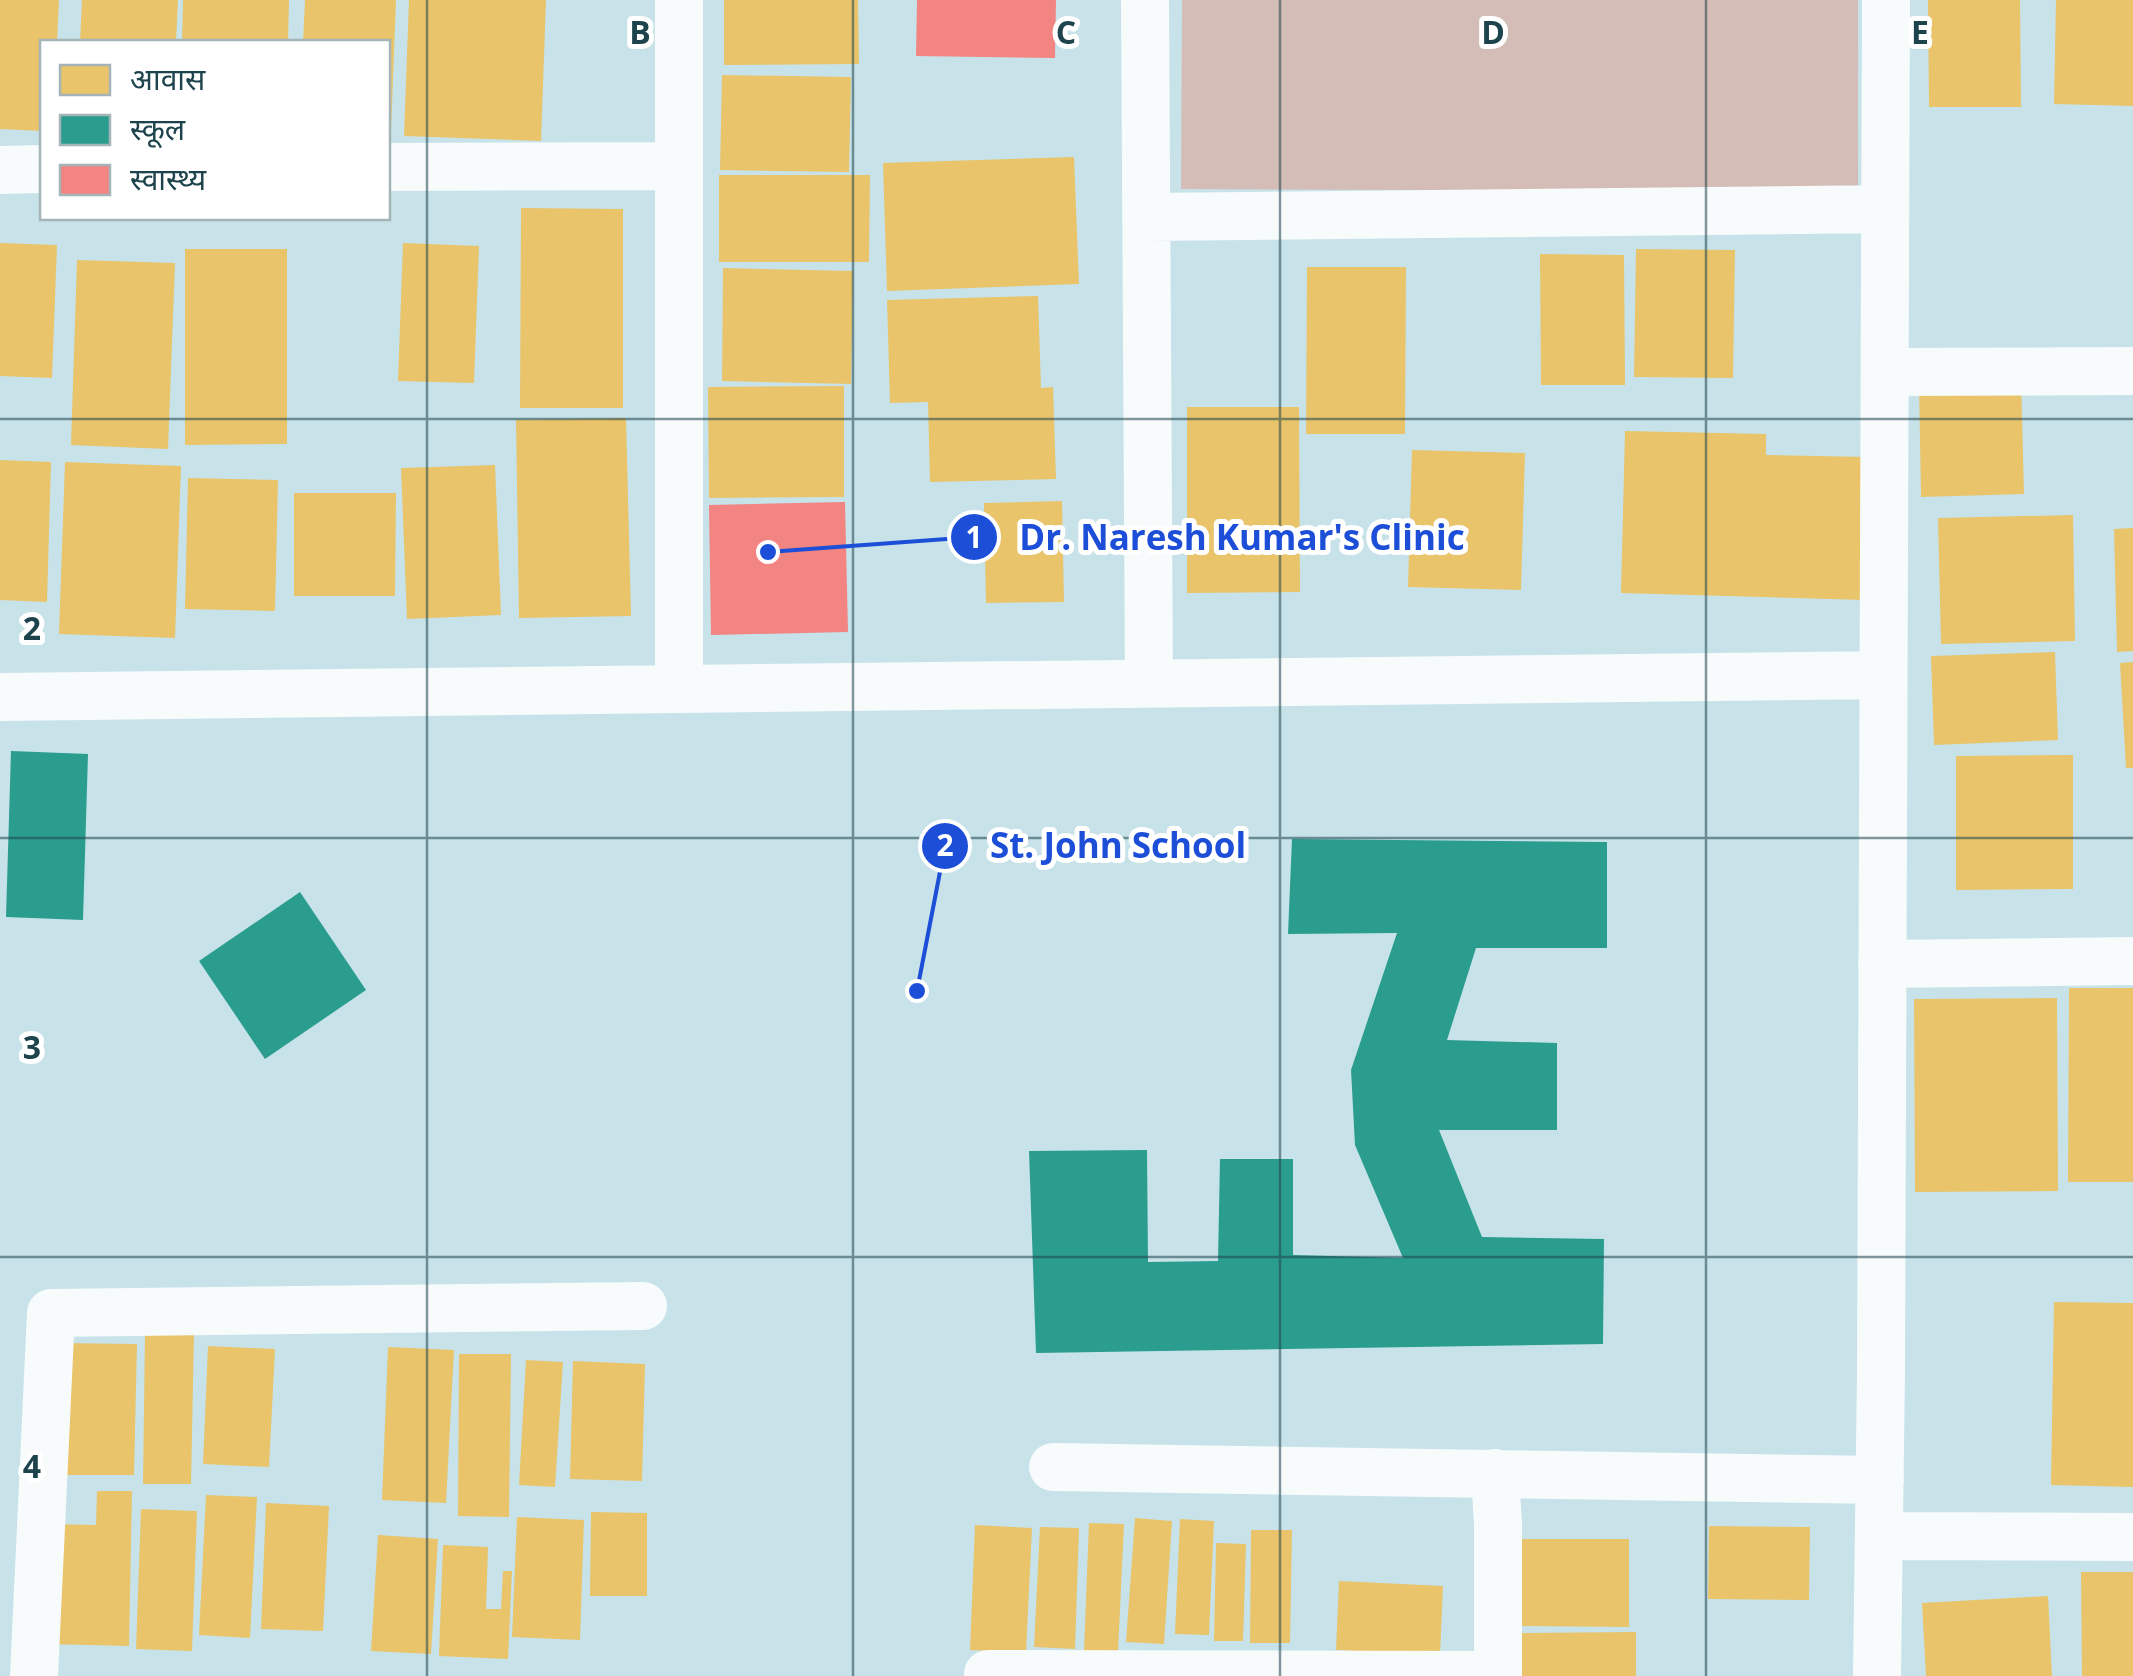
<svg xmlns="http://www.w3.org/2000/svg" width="2133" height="1676" viewBox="0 0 2133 1676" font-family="'Open Sans','Noto Sans Devanagari',sans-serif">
<rect width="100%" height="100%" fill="#c7e3e9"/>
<path fill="#d4bdb6" d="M 1182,0 L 1858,0 L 1858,192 L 1181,189 Z"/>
<path fill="#e9c46a" d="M 0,0 L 59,0 L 57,42 L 42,42 L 42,131 L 0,129 Z
M 82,0 L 178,0 L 176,42 L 80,42 Z
M 183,0 L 289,0 L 288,42 L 182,42 Z
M 305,0 L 396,0 L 391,132 L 388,132 L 388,42 L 303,42 Z
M 409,0 L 546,0 L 541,141 L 404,136 Z
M 724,0 L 858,0 L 859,64 L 724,65 Z
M 1928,0 L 2020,0 L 2021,107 L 1929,107 Z
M 2056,0 L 2133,0 L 2133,106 L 2054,104 Z
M 722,75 L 851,77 L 849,172 L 720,170 Z
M 1074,157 L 1079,284 L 887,291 L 883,163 Z
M 719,175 L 870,175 L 869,262 L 719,262 Z
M 521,208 L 623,209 L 623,408 L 520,408 Z
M 0,243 L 57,245 L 52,378 L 0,376 Z
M 403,243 L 479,246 L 474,383 L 398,381 Z
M 185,249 L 287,249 L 287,444 L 185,445 Z
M 1636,249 L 1735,250 L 1733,378 L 1634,377 Z
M 1540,254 L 1624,255 L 1625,385 L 1541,385 Z
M 77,260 L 175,263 L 168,449 L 71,445 Z
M 1307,267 L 1406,267 L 1405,434 L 1306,434 Z
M 723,268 L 853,271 L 851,384 L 722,381 Z
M 1038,296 L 1041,388 L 1053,387 L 1056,479 L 930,482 L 928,402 L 890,403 L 887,300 Z
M 2021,379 L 2024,494 L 1921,497 L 1919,382 Z
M 844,386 L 844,497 L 709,498 L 708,387 Z
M 1187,407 L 1299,407 L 1300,592 L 1187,593 Z
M 626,418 L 631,616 L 519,618 L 516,420 Z
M 1625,431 L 1766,434 L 1766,455 L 1868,457 L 1864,600 L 1621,593 Z
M 1412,450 L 1525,453 L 1521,590 L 1408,587 Z
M 0,460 L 51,462 L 47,602 L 0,600 Z
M 65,462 L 181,466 L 175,638 L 59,634 Z
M 495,465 L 501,615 L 407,619 L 401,468 Z
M 188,478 L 278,480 L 275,611 L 185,609 Z
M 294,493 L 396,493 L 395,596 L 294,596 Z
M 1062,501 L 1064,602 L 986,603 L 984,503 Z
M 2073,515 L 2075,641 L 1941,644 L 1938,518 Z
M 2133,528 L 2133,651 L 2117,652 L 2114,529 Z
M 2055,652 L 2058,740 L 1934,745 L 1931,656 Z
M 2133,662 L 2133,768 L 2126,768 L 2120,663 Z
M 2073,755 L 2073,889 L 1956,890 L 1956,756 Z
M 2069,988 L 2133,988 L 2133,1182 L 2068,1182 Z
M 2057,998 L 2058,1191 L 1915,1192 L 1914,999 Z
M 2054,1302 L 2133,1303 L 2133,1487 L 2051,1485 Z
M 145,1332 L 194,1332 L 191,1484 L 143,1484 Z
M 54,1343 L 137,1344 L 134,1475 L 51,1475 Z
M 208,1346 L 275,1349 L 269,1467 L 203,1464 Z
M 388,1347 L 454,1350 L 446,1503 L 382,1500 Z
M 459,1354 L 511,1354 L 509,1517 L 458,1516 Z
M 526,1360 L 563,1362 L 555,1487 L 519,1485 Z
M 573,1361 L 645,1364 L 642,1481 L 570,1479 Z
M 97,1491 L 132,1491 L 129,1646 L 46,1644 L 49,1524 L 96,1525 Z
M 206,1495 L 257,1497 L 250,1638 L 199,1635 Z
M 266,1503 L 329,1506 L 323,1631 L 261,1629 Z
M 141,1509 L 197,1511 L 192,1651 L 136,1649 Z
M 591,1512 L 647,1513 L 647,1596 L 590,1596 Z
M 517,1517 L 584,1520 L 580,1640 L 512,1637 Z
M 1135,1518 L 1172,1521 L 1164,1644 L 1126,1642 Z
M 1180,1519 L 1214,1521 L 1209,1635 L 1175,1634 Z
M 1089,1523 L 1124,1524 L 1118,1652 L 1084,1651 Z
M 975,1525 L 1032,1528 L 1026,1653 L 970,1650 Z
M 1709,1526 L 1810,1527 L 1809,1600 L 1708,1599 Z
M 1040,1527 L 1079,1528 L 1075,1649 L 1034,1647 Z
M 1251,1530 L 1292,1530 L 1290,1643 L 1250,1643 Z
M 378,1535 L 438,1539 L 431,1654 L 371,1651 Z
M 1519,1539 L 1629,1539 L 1629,1627 L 1520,1626 Z
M 1216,1543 L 1246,1544 L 1243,1641 L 1214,1641 Z
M 443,1545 L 488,1547 L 486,1609 L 501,1609 L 503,1571 L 512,1571 L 508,1659 L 439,1656 Z
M 2081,1572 L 2133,1572 L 2133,1676 L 2082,1676 Z
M 1339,1581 L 1443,1586 L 1440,1655 L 1336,1650 Z
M 2048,1596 L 2052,1676 L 1926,1676 L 1922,1603 Z
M 1636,1632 L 1636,1676 L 1522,1676 L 1521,1633 Z"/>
<path fill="#2a9d8f" d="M 11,751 L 88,754 L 83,920 L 6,917 Z
M 1292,839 L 1607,842 L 1607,948 L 1476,948 L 1447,1040 L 1557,1043 L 1557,1130 L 1439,1130 L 1482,1237 L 1604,1239 L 1603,1344 L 1036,1353 L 1029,1151 L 1147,1150 L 1148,1262 L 1218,1261 L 1220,1159 L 1293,1159 L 1293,1255 L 1403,1258 L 1355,1145 L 1351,1070 L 1397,933 L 1288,934 Z
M 300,892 L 366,990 L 265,1059 L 199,961 Z"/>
<path fill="#f28482" d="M 917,0 L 1056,0 L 1055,58 L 916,56 Z
M 845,502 L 848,632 L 711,635 L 709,505 Z"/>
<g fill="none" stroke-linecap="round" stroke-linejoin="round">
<path stroke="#f7fbfc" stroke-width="48" d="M 679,0 L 679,689
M 1145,0 L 1149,684
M 388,167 L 678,166
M 0,170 L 42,169
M 1146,217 L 1885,209
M 1885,372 L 2133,371
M 0,697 L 1883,675
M 1882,964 L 2133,961
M 1053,1467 L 1880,1480
M 1495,1473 L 1498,1525 L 1498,1676
M 1879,1536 L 2133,1537
M 988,1674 L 1498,1675
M 34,1676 L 51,1313 L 643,1306
M 1877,1676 L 1881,1372 L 1886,0"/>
</g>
<path fill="none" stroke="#1d434c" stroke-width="2.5" stroke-opacity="0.55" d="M 427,0 L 427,1676M 853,0 L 853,1676M 1280,0 L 1280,1676M 1706,0 L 1706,1676M 0,419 L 2133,419M 0,838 L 2133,838M 0,1257 L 2133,1257"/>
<g font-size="32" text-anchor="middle" font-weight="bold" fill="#1d434c" stroke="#fff" stroke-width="10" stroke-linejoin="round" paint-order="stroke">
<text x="640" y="44">B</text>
<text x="1066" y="44">C</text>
<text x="1493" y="44">D</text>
<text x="1920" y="44">E</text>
<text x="32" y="640">2</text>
<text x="32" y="1059">3</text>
<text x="32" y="1478">4</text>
</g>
<path fill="none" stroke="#1d4ed8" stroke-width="4" d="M768 552L974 537M917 991L945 846"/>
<g fill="#1d4ed8" stroke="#fff" stroke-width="4">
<circle cx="768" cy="552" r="10"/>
<circle cx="917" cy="991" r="10"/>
<circle cx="974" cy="537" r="25"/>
<circle cx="945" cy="846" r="25"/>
</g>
<g font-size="30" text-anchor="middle" font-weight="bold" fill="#fff">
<text x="974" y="548">1</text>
<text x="945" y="856">2</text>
</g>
<g font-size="35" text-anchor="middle" font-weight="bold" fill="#1d4ed8" stroke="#fff" stroke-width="10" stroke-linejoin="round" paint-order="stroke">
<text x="1242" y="550">Dr. Naresh Kumar's Clinic</text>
<text x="1118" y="858">St. John School</text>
</g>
<rect x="40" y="40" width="350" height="180" fill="#ffffff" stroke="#a5b4b7" stroke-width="2.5"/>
<rect x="60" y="65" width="50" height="30" fill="#e9c46a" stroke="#a5b4b7" stroke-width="2.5"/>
<text x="130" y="90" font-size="30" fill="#1d434c">आवास</text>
<rect x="60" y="115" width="50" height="30" fill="#2a9d8f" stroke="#a5b4b7" stroke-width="2.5"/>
<text x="130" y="140" font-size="30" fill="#1d434c">स्कूल</text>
<rect x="60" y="165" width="50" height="30" fill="#f28482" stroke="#a5b4b7" stroke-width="2.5"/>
<text x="130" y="190" font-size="30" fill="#1d434c">स्वास्थ्य</text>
</svg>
